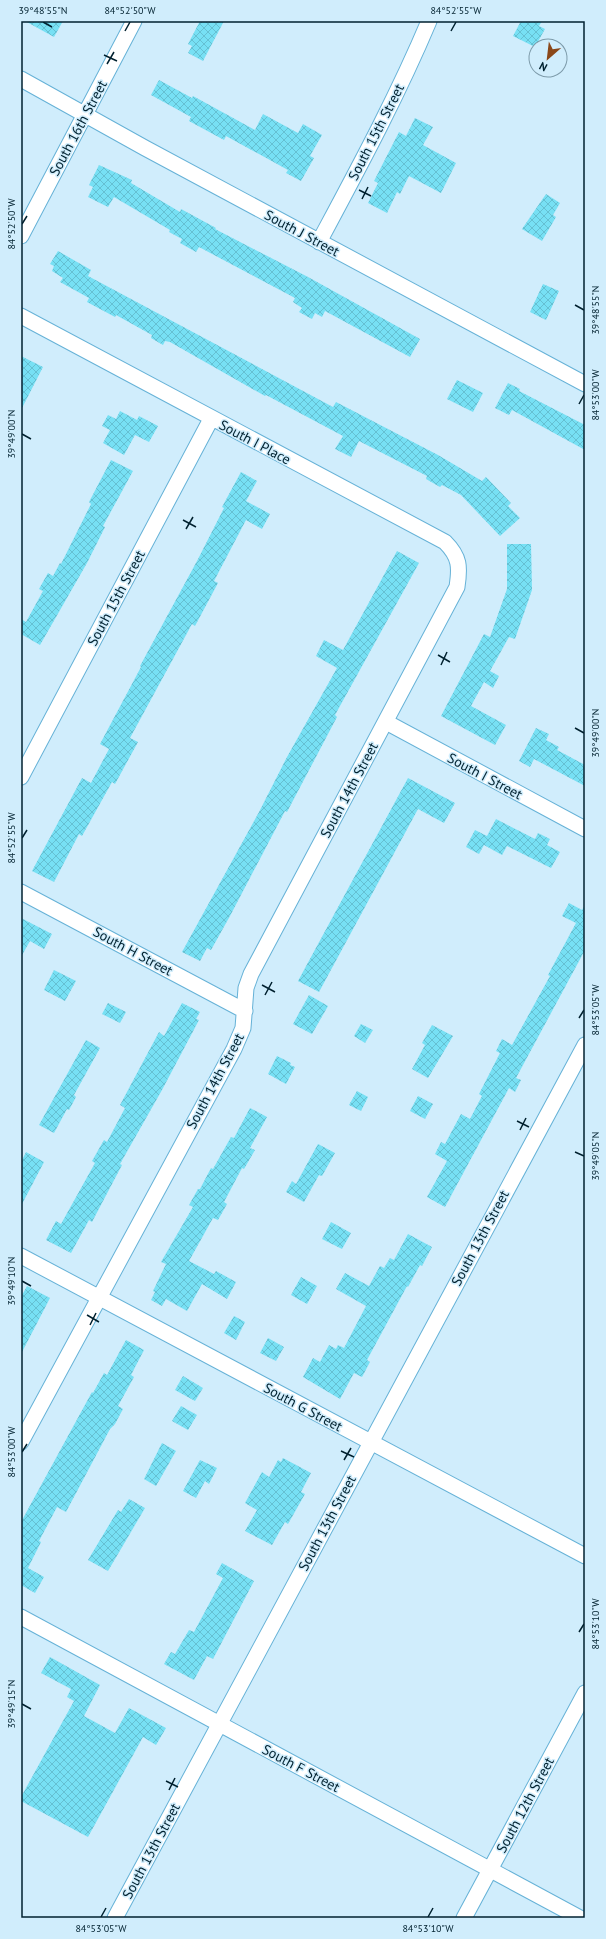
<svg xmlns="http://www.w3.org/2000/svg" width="606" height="1939" viewBox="0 0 606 1939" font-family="'PT Sans',sans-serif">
<defs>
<pattern id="building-cross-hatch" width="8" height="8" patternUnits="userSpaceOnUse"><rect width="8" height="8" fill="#77e0f4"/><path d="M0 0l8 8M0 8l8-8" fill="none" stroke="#65c0d2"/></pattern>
</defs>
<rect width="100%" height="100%" fill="#d0edfc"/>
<path fill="url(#building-cross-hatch)" d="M 25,21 L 63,21 L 54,37 Z
M 200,21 L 224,21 L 203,61 L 188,53 L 192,46 L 188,44 Z
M 521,21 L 542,21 L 539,26 L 545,29 L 535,47 L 513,36 Z
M 159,80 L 192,98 L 193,96 L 255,130 L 263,114 L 298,133 L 303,124 L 322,135 L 310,156 L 314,158 L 301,181 L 286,173 L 288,170 L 226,136 L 224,140 L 189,121 L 191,117 L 151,95 Z
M 415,118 L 433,127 L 423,145 L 456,163 L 441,193 L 409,176 L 400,194 L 397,192 L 387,213 L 368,203 L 378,183 L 374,181 L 399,132 L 406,136 Z
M 99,165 L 132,180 L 131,183 L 180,212 L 181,209 L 216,228 L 215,229 L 308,277 L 420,339 L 410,357 L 325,311 L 322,317 L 315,313 L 312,319 L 299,312 L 302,308 L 293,302 L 295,298 L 199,247 L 196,252 L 180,243 L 182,239 L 169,232 L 170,230 L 114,197 L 108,207 L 88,197 L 93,187 L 89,185 Z
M 546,194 L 560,203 L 553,215 L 556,217 L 542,241 L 522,229 Z
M 58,251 L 91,270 L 88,276 L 333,407 L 336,402 L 438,455 L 482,481 L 486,477 L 511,503 L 508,506 L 520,518 L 500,536 L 461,495 L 442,485 L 440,487 L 426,479 L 427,476 L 359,441 L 351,457 L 335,449 L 343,436 L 266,395 L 265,396 L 170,342 L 165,341 L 163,345 L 151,338 L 152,335 L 116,315 L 115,317 L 87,302 L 89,298 L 60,282 L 63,278 L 52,271 L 54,266 L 50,264 Z
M 543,284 L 559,291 L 546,320 L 530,312 Z
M 21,356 L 43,367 L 21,410 Z
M 457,380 L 483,393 L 473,412 L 447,399 Z
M 508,383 L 520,389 L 519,391 L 585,425 L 585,450 L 512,410 L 509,415 L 495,408 Z
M 120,411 L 137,420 L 139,416 L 158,426 L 149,442 L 135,435 L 124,455 L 103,443 L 110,430 L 102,426 L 108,415 L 116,419 Z
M 111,460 L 133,471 L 103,526 L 105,527 L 87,563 L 40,645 L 21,634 L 21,619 L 26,622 L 43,591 L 39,589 L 48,573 L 53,576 L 60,563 L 61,564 L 91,504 L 89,502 Z
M 241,472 L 257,481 L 246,501 L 270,514 L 262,529 L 246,520 L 214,581 L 218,583 L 195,626 L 192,624 L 130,738 L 138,742 L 115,784 L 112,782 L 82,836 L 79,834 L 54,882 L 32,871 L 82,778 L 91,783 L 109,749 L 100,744 L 141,667 L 140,666 L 197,561 L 224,508 L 222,507 Z
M 507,544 L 531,544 L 532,590 L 515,639 L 509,637 L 490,671 L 499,676 L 493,688 L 484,682 L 471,706 L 506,725 L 495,745 L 441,716 L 484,634 L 490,637 L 507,589 Z
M 397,551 L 419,563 L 335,715 L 337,717 L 287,812 L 285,811 L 230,916 L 211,950 L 207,948 L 200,961 L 182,952 L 259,812 L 287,757 L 337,668 L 316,656 L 324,640 L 343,650 Z
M 536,728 L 549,734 L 546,740 L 559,747 L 557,750 L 585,765 L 585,786 L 534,759 L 530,767 L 519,761 Z
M 408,778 L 455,803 L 444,823 L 418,809 L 319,992 L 298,981 Z
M 496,819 L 535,839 L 538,833 L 550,839 L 547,845 L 560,852 L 551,868 L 507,846 L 502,855 L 484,845 L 479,854 L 466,847 L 475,830 L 487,836 Z
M 569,903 L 582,910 L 585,905 L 585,950 L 516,1078 L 521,1080 L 515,1092 L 509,1088 L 445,1207 L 427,1197 L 447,1161 L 435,1154 L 441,1142 L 445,1144 L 461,1114 L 470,1119 L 482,1096 L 479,1094 L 500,1053 L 496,1051 L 502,1039 L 512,1045 L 550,976 L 548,975 L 576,923 L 562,916 Z
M 21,918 L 52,934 L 44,949 L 30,941 L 21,957 Z
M 54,970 L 76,981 L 65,1001 L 44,990 Z
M 309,995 L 328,1006 L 312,1034 L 293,1024 Z
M 108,1003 L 126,1012 L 120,1023 L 102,1014 Z
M 182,1003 L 200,1012 L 196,1019 L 199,1020 L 162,1090 L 120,1164 L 122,1165 L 92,1222 L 89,1220 L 71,1253 L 46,1240 L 56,1221 L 61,1224 L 95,1163 L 92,1161 L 104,1140 L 107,1142 L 125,1108 L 120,1105 L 159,1032 L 164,1036 Z
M 361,1024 L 373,1030 L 365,1043 L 354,1036 Z
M 432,1025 L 453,1036 L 428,1078 L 412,1069 L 425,1045 L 422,1043 Z
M 86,1040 L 100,1048 L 74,1095 L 76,1097 L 69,1110 L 67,1109 L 54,1133 L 39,1125 Z
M 277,1056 L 291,1063 L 290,1065 L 295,1067 L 286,1084 L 268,1074 Z
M 357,1091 L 368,1097 L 361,1111 L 349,1105 Z
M 418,1096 L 433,1104 L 425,1119 L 410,1111 Z
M 250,1108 L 267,1117 L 250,1148 L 255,1150 L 244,1169 L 242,1168 L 224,1202 L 227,1204 L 218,1220 L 213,1218 L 189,1261 L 214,1274 L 216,1271 L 236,1282 L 227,1299 L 202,1284 L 187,1311 L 166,1299 L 162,1306 L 151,1300 L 155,1292 L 153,1291 L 166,1264 L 161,1262 L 193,1207 L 189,1205 L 198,1189 L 200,1189 L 211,1168 L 213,1169 L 231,1137 L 234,1138 Z
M 318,1144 L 335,1153 L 322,1176 L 319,1175 L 304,1202 L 286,1192 L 292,1181 L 296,1184 Z
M 26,1152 L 44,1162 L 21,1206 L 21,1162 Z
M 331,1222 L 351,1233 L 342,1249 L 322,1239 Z
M 408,1234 L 432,1247 L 422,1266 L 420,1265 L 408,1287 L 407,1286 L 367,1360 L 370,1362 L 362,1377 L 354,1373 L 340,1399 L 303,1377 L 313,1358 L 320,1362 L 329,1345 L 336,1349 L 338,1345 L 344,1348 L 366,1306 L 336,1289 L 345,1273 L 369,1286 L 380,1266 L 384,1268 L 390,1258 L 394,1260 Z
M 301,1277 L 317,1286 L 307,1304 L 291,1295 Z
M 27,1286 L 50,1298 L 21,1354 L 21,1297 Z
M 234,1316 L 245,1322 L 236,1340 L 224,1333 Z
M 268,1338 L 284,1347 L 276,1361 L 260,1353 Z
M 126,1340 L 144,1350 L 131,1375 L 134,1377 L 118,1406 L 123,1409 L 115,1424 L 110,1429 L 66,1512 L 57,1507 L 39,1541 L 41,1542 L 28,1568 L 44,1577 L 35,1593 L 21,1585 L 21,1522 L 92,1392 L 93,1393 L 104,1373 L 107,1375 Z
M 183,1376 L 203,1388 L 195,1401 L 175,1390 Z
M 181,1406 L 197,1415 L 188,1430 L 172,1421 Z
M 162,1443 L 176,1451 L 156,1486 L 144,1479 Z
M 283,1458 L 311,1473 L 301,1492 L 305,1494 L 288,1524 L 285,1522 L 272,1545 L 245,1531 L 257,1510 L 245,1503 L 262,1472 L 269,1477 L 278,1460 L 281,1462 Z
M 200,1460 L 217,1468 L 209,1484 L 205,1481 L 196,1498 L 183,1491 Z
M 129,1499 L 145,1508 L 108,1571 L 88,1560 L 118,1510 L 121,1512 Z
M 222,1563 L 254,1581 L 213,1659 L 207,1656 L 194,1680 L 164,1664 L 171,1652 L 175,1654 L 189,1630 L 194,1632 L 223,1578 L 216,1574 Z
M 50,1657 L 100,1685 L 84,1716 L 115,1733 L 129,1708 L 166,1728 L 156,1745 L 143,1737 L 88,1837 L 21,1801 L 21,1797 L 74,1701 L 67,1697 L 71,1689 L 41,1673 Z"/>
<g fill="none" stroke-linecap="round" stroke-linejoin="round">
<defs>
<path id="minor" d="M 21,79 L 145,148 L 585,384
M 21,236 L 134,21
M 319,242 C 358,169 397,97 429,21
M 21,316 L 445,542 C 460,557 460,567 457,587 L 251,974 L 246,988 L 243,1028 L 234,1049 L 21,1442
M 386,722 L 585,829
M 21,777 L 211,419
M 21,892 L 245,1011
M 21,1256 L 585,1556
M 21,1617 L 580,1918
M 115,1918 L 585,1045
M 464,1918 L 585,1693"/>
</defs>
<use href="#minor" stroke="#66b2d7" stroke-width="17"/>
<use href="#minor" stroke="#fff" stroke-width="15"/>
</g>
<path fill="none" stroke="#01212f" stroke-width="1.5" d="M 43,22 L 52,27M 125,31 L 130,22M 451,31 L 456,22M 104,55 L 117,61M 107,64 L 114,52M 359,190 L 371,196M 362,199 L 368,187M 22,224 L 27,216M 575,305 L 584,310M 579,404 L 584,395M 22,434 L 31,439M 183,520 L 196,527M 186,529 L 193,517M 438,655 L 450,662M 441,665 L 447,652M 575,728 L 584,733M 22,838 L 27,830M 262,985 L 275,992M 265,995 L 272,982M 579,1018 L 584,1010M 517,1121 L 529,1127M 520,1130 L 526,1118M 575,1152 L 584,1156M 22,1281 L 31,1286M 87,1315 L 99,1322M 90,1325 L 96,1313M 341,1451 L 354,1457M 22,1452 L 27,1444M 344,1460 L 351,1448M 579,1632 L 584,1624M 22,1704 L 31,1709M 166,1781 L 178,1787M 169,1790 L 175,1778M 101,1917 L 106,1908M 428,1917 L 433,1908"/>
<g text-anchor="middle" stroke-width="3" stroke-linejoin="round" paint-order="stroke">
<g font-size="14" fill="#01212f" stroke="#d0edfc">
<text transform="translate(78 128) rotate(-62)" y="5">South 16th Street</text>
<text transform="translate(376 132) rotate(-63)" y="5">South 15th Street</text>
<text transform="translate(302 233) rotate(28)" y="5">South J Street</text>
<text transform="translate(255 442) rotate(28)" y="5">South I Place</text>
<text transform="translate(116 598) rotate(-62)" y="5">South 15th Street</text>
<text transform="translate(485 776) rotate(28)" y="5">South I Street</text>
<text transform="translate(349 790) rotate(-62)" y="5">South 14th Street</text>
<text transform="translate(133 951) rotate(28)" y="5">South H Street</text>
<text transform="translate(215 1081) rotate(-62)" y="5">South 14th Street</text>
<text transform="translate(480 1238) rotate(-62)" y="5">South 13th Street</text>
<text transform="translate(303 1407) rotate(28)" y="5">South G Street</text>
<text transform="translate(327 1523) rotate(-62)" y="5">South 13th Street</text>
<text transform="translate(301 1768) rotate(28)" y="5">South F Street</text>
<text transform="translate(525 1805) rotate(-62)" y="5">South 12th Street</text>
<text transform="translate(151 1851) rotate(-62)" y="5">South 13th Street</text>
</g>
</g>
<rect width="606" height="1939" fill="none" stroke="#d0edfc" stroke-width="44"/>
<g transform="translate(548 58) rotate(208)"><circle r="19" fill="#d0edfc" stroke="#7d9baa"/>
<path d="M0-3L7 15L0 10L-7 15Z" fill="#8a4719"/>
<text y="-6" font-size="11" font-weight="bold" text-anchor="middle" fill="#01212f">N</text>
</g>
<rect x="22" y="22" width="562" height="1895" fill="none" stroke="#01212f" stroke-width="1.5"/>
<g font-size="10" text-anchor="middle" fill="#01212f">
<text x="43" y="14">39°48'55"N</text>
<text x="130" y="14">84°52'50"W</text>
<text x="456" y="14">84°52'55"W</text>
<text transform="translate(11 224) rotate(-90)" y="4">84°52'50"W</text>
<text transform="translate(595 310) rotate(-90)" y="4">39°48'55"N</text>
<text transform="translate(595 395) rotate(-90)" y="4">84°53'00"W</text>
<text transform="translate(11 434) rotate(-90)" y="4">39°49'00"N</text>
<text transform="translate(595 733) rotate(-90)" y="4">39°49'00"N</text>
<text transform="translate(11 838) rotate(-90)" y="4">84°52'55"W</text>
<text transform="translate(595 1010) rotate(-90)" y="4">84°53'05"W</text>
<text transform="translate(595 1156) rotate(-90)" y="4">39°49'05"N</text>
<text transform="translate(11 1281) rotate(-90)" y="4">39°49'10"N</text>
<text transform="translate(11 1452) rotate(-90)" y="4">84°53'00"W</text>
<text transform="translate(595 1624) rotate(-90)" y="4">84°53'10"W</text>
<text transform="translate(11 1704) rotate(-90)" y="4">39°49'15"N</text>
<text x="101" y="1932">84°53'05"W</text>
<text x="428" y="1932">84°53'10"W</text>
</g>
</svg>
